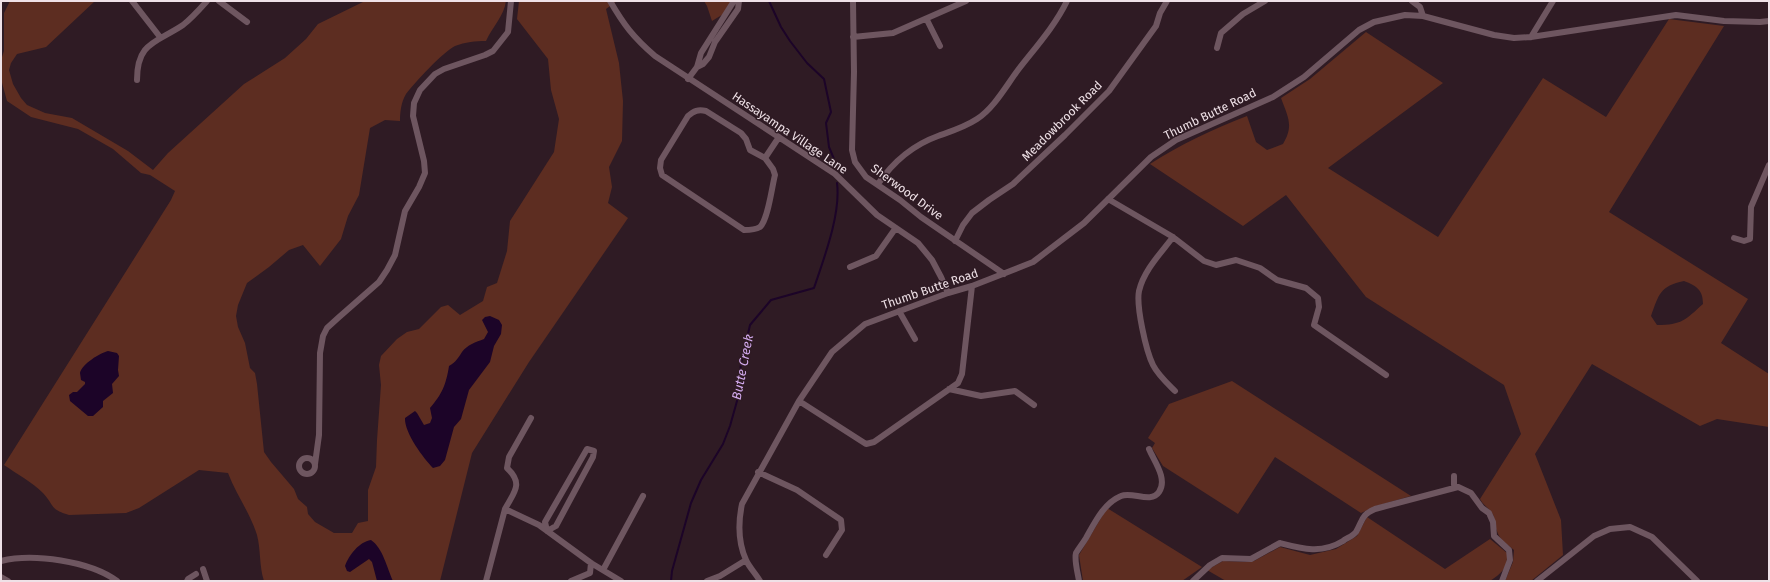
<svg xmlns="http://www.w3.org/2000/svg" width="1770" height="582" viewBox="0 0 1770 582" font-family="'Fira Sans',sans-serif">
<rect width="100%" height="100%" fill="#2f1b24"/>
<path fill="#5d2d21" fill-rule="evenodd" d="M 10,1 L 95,1 L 46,47 L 17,54 L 11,63 L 9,70 L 13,84 L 21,98 L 27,105 L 45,113 L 72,118 L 128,151 L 153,170 L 168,153 L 244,84 L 285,58 L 306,39 L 318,24 L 365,1 L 506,1 C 504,16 493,26 486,41 C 476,41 465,42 455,46 C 442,53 415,82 406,94 C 401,102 400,113 400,121 L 385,120 L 370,128 L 359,195 L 348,216 L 341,239 L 320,266 L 303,245 L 289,250 L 269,267 L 247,283 L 238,305 L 236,316 L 238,327 L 245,343 L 250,368 L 255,373 L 257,384 L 264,452 L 271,462 L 294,489 L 298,499 L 307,507 L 308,514 L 315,522 L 334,533 L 352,533 L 358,523 L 368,521 L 368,490 L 376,467 L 377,440 L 381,385 L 379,365 L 381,356 L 397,339 L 407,332 L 419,329 L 441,307 L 448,305 L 460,315 L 483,301 L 487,287 L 497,283 L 507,251 L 510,221 L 554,152 L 559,119 L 551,90 L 548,59 L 517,19 L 519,1 L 617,1 L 606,9 L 619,63 L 623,101 L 622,141 L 609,167 L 612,187 L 608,203 L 628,218 L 529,362 L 472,453 L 440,581 L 264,581 C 259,566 261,550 257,535 C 250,513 236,494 228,473 L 199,470 L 139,508 L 126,513 L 69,515 C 49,509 55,506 43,493 C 32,482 17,474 4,465 L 171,200 L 175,191 L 150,175 L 141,173 L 113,149 L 78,129 L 31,117 L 7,101 L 1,79 L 1,60 L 4,51 L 4,13 Z
M 704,1 L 732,1 L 725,13 L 712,21 L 707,6 Z
M 1669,19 L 1724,26 L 1609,212 L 1748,299 L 1721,343 L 1769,374 L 1769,427 L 1717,419 L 1700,426 L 1592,364 L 1535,454 L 1561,520 L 1563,555 L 1531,581 L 1505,581 L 1513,562 L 1514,550 C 1508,545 1499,539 1497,531 C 1494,525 1496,519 1492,513 C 1489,508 1483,505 1480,499 L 1521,434 L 1504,385 L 1366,297 L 1286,195 L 1243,226 L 1150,164 C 1181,144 1213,129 1247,116 L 1256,142 L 1267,150 L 1283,144 C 1294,126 1288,117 1281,98 L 1310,79 L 1366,32 L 1443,83 L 1328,168 L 1438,237 L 1543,78 L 1606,117 ZM 1684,281 C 1697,286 1703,290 1703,304 C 1685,320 1682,325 1657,325 L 1651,316 C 1659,294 1660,286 1684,281 Z
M 1232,381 L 1411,496 L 1376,506 L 1361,513 L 1275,457 L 1238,514 L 1163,466 L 1152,448 L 1155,443 L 1148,438 L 1169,404 Z
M 1107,508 L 1202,567 L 1182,581 L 1083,581 L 1079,555 Z
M 1367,517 L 1445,569 L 1490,539 L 1507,553 C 1508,568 1502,573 1490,581 L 1226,581 L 1207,570 L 1223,561 L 1246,562 L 1254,561 L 1280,547 L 1310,555 L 1336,549 L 1357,536 Z"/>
<path fill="#1c0428" d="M 490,316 L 499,320 L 502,325 L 501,334 L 494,346 L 490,362 L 469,390 L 461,419 L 454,427 L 445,460 L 440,466 L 433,468 C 423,458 404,432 405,418 L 415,411 L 417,413 L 424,425 L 430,423 L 432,418 L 430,408 C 442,394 446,385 449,366 C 456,362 458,358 462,352 C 467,345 476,342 484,339 L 488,332 L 482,320 L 485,317 Z
M 108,351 L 117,353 L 119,356 L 118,370 L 119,376 L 112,384 L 113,393 L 103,401 L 103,407 L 93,416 L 88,416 L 70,401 L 69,395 L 73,392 L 77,392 L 85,384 L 85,382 L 81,380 L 80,373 C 82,364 100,353 108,351 Z
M 371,540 C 383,548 387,568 393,581 L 377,581 L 372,562 L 369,559 L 350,572 L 347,571 L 345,566 C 349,555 359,542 371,540 Z"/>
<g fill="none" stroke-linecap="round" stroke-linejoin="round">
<path stroke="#1c0428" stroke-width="2" d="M 769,1 L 781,27 L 790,41 L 807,63 L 824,79 L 831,112 L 826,123 L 829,147 L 834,159 L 835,167
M 671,581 L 672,571 L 691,503 L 701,480 L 723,444 L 730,426 L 737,401 L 741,364 L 750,325 L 771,300 L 814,288 C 824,258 841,214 837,183"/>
<path stroke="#6e5660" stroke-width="6" d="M 132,1 L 160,37
M 219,1 L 247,22
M 610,1 C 624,25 633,37 655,56 L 835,174 L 877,215 L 918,243 L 932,260 L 941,277 L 948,293
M 853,1 L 854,72 L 852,150 L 855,162 L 866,177 L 900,200 L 921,217 L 1004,274
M 1412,1 L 1420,7 L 1423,16
M 927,20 L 940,46
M 853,37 L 893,33 L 966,1
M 1531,37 L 1553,1
M 1217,48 L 1221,33 L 1243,14 L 1265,1
M 697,67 L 703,64 L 709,57 L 715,42 L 738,9 L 739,1
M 688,79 L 697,67 L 701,53 L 734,1
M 137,80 C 137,42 156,43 183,25 C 192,18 199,10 207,1
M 765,158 L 773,169 L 775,175 C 772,186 768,220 760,227 C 755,230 750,230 744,230 L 662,175 L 660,168 L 661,160 L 688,116 C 694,111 698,109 706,111 L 741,133 L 746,139 L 750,150 L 765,158 L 779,137
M 878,184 C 893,162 913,145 938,136 C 952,131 965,127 977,119 C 994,108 1006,86 1018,70 C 1035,48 1055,26 1067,1
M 1108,199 L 1173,237 L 1204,261 L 1216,265 L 1236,260 L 1260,268 L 1277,280 L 1306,288 L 1318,298 L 1319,307 L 1314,325 L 1386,375
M 1173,237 C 1161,253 1144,270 1139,291 C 1136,306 1146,351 1153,365 C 1158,375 1167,383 1175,391
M 1734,238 L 1744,241 L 1750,239 L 1751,207 L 1769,165
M 955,241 L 963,225 L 972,213 L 989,200 L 1013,184 L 1065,135 L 1109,91 L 1156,26 L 1160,13 L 1167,1
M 850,267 L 876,256 L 895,229
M 899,311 L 915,339
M 949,389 L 981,396 L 1015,391 L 1034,405
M 799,401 L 866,444 L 874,442 L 958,383 L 962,374 L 972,286
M 587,449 L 594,451 L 593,457 L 556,526 L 547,531 L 545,522 Z
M299 466a8 8 0 1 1 16 0a8 8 0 1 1-16 0Z
M 315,464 L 319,435 L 320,353 L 323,336 L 327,328 L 338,318 L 379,282 L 387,270 L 395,255 L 405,211 L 419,187 L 425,173 L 424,161 L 413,116 L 414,103 L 420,90 L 435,74 L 444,69 L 485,55 L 493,51 L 508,32 L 511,1
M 758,472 L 797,490 L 841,520 L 842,530 L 826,555
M 1454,476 L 1454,485 L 1471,493 L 1482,508 L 1489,513 L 1493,522 L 1494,536 L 1509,550 L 1510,560 L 1502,581
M 505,509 C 514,492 524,484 507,468 L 509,457 L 531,418
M 1,561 C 33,553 90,561 117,581
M 203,569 L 207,581
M 603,570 L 643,496
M 1,577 L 8,581
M 187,581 L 188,579 L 196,574
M 486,581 L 505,509 L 539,525 L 591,563 L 621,581
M 571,581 L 590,573 L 591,563
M 707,581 L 720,576 L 746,560
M 760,581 C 756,574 749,567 746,560 C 738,542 738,523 742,504 L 799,401 L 832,352 L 865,324 L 948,293 L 972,286 L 1033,262 L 1084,223 L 1151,157 L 1176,140 L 1273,97 L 1304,77 L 1359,30 L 1374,22 L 1405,15 L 1423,16 L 1494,35 L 1514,38 L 1531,37 L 1676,15 L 1724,21 L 1760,22 L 1769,21
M 1079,581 C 1078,574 1074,560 1076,553 C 1079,548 1083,543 1086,538 C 1095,522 1104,503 1121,496 C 1132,491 1151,504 1159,492 C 1168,479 1154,461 1149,449
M 1193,581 L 1210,565 L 1222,558 L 1251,559 L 1280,543 C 1303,549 1322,554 1343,541 C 1347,538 1353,536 1356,532 C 1363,520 1361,515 1375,509 L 1458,487
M 1537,581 L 1594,536 L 1610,529 L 1630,527 L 1652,537 L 1697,581"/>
</g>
<g text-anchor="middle" stroke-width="3" stroke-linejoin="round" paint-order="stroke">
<g font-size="12" fill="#efe1e7" stroke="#2f1b24">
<text transform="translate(1210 114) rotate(-26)" y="4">Thumb Butte Road</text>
<text transform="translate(1062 121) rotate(-45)" y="4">Meadowbrook Road</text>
<text transform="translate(790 133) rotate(34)" y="4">Hassayampa Village Lane</text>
<text transform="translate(907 192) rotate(36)" y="4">Sherwood Drive</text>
<text transform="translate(930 289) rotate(-19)" y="4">Thumb Butte Road</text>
</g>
<g font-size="13" font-style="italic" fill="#d4abef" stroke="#2f1b24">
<text transform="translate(742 367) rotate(-79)" y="5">Butte Creek</text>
</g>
</g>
<rect width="1770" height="582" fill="none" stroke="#efe1e7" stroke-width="4"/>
</svg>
